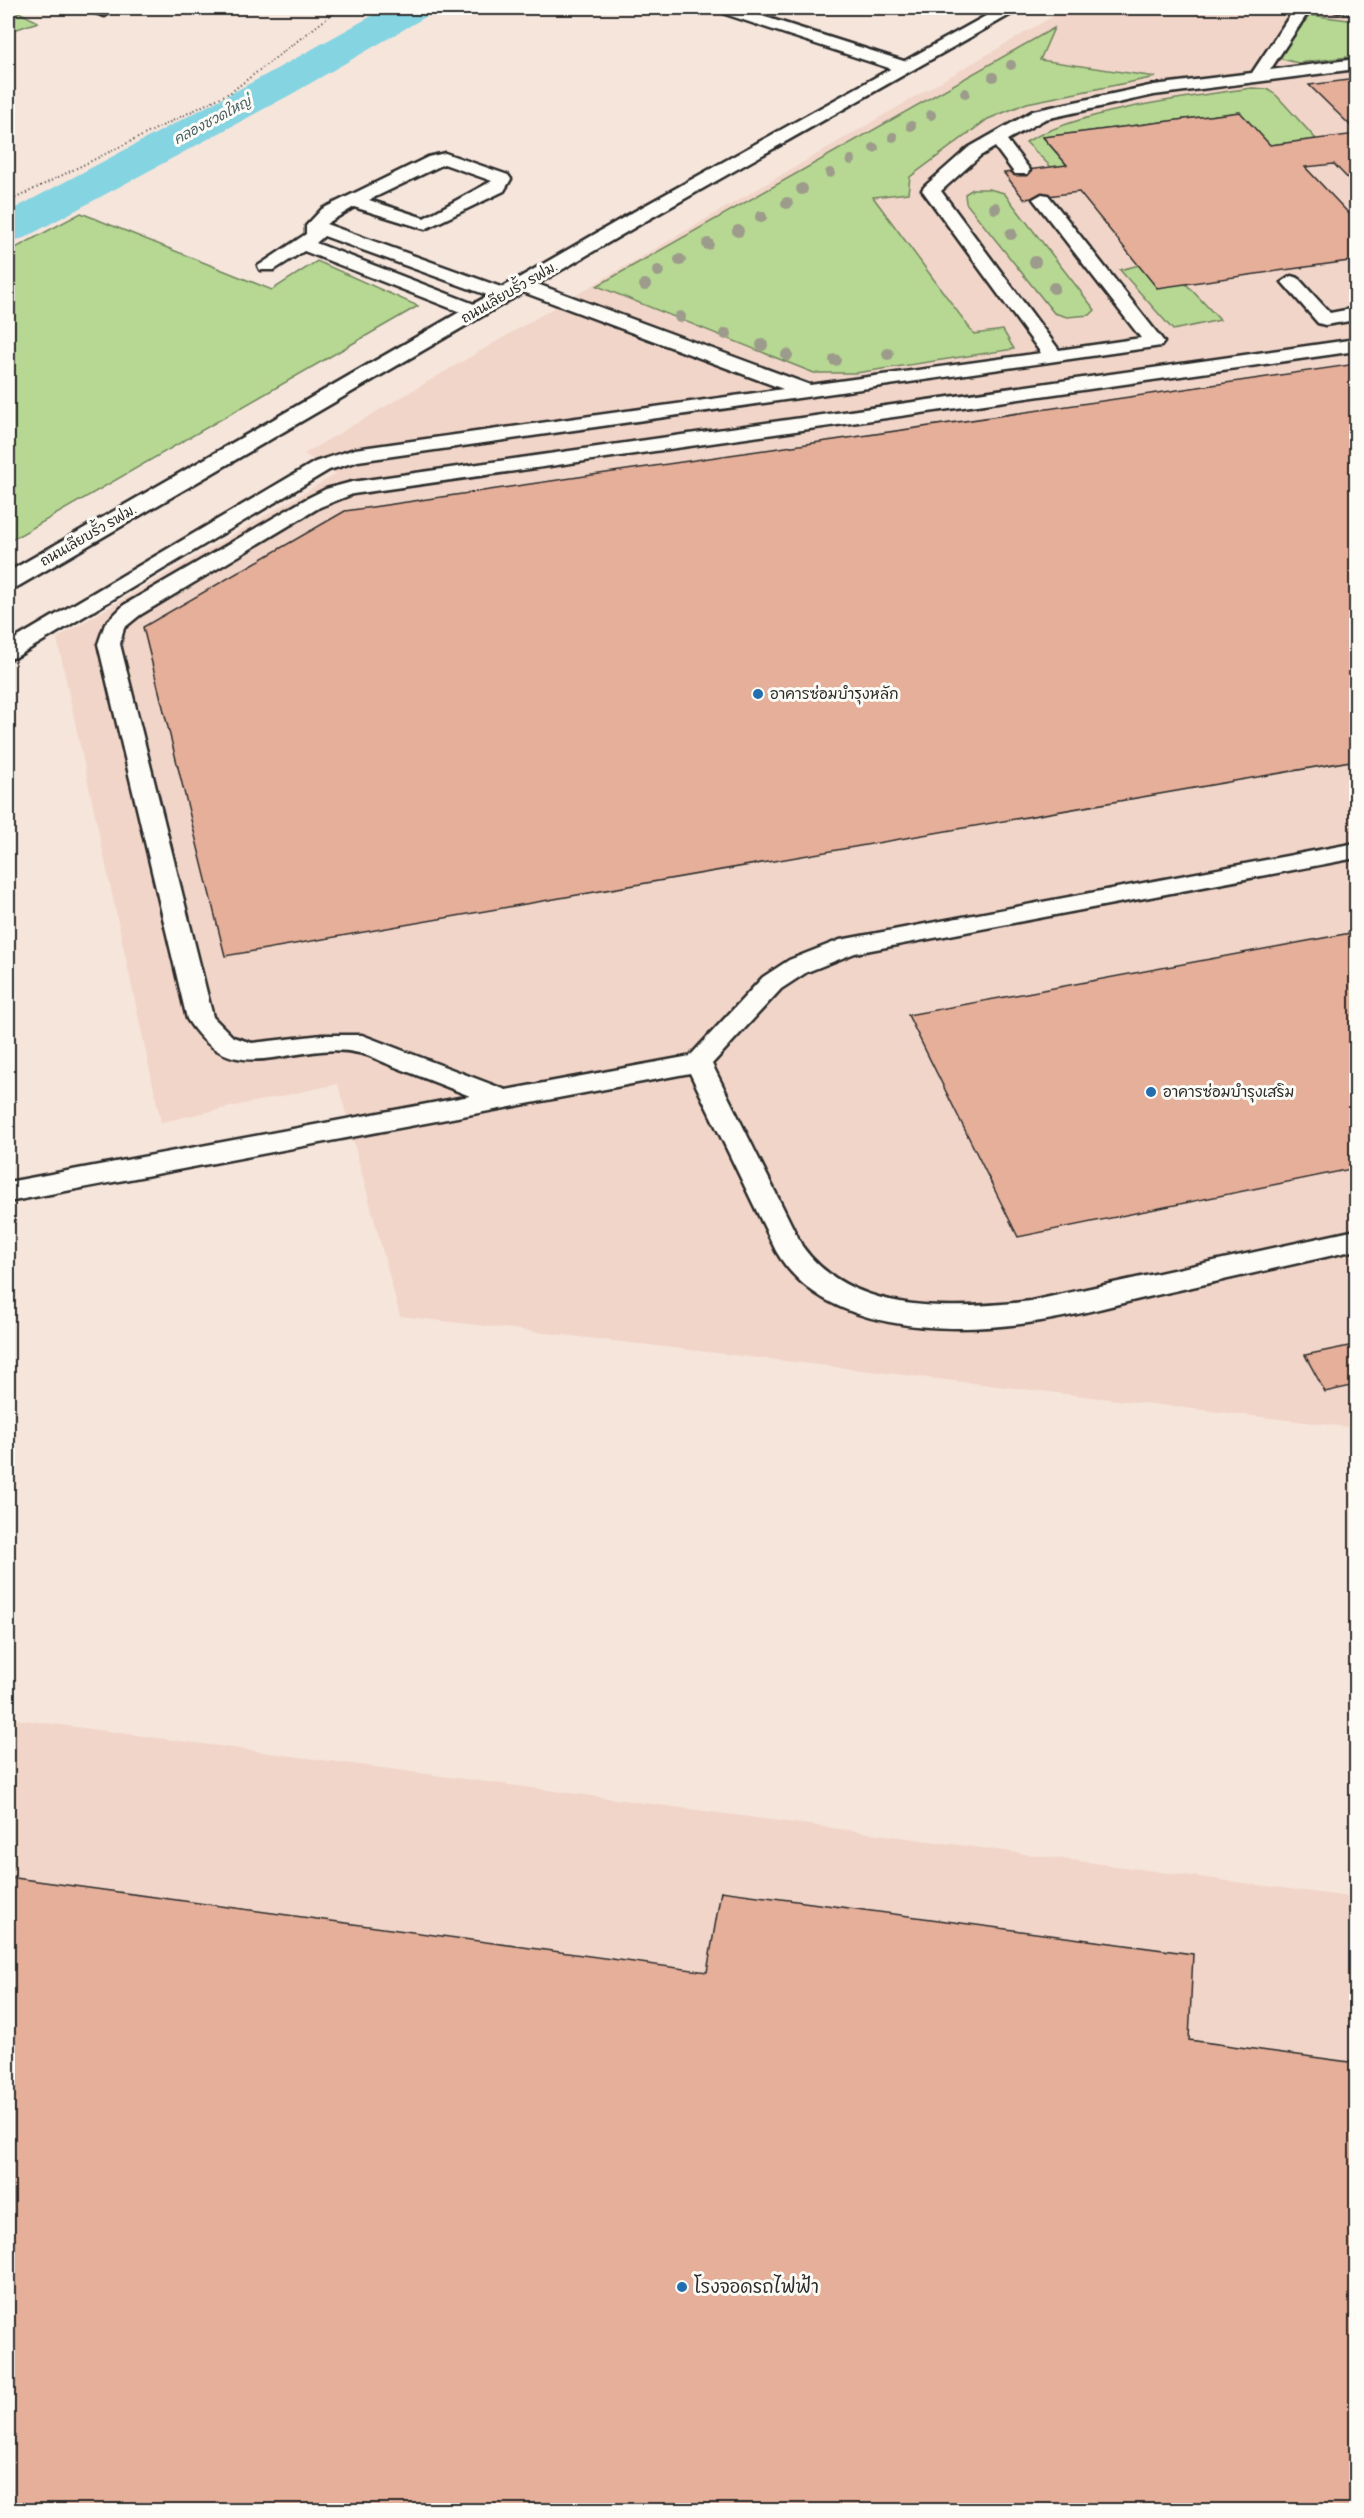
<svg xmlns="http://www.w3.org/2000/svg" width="1364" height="2518" viewBox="0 0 1364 2518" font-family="Pangolin,'Playpen Sans Thai',sans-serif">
<rect width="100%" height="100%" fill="#f6e5db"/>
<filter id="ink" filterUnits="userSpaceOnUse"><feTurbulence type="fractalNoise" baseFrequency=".0167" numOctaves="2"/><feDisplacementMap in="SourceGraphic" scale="12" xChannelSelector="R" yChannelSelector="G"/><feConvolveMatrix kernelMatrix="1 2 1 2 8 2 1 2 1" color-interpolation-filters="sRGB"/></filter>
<g filter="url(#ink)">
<path fill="#f1d5c8" d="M 1067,8 L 1356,8 L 1356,1428 L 400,1316 L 338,1084 L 161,1122 L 57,638 L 336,474 L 304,454 Z
M 8,1718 L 1356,1898 L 1356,2510 L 8,2510 Z"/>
<path fill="#b6d892" stroke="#70825e" stroke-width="1.5" d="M 8,8 L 11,8 L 38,22 L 8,32 Z
M 1310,15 L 1356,21 L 1356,56 L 1298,63 L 1278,58 Z
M 1054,28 L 1040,60 L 1156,77 L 1027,103 L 988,119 L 910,177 L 908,193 L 873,197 L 974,334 L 1003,330 L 1014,349 L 856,373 L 814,373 L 597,286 Z
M 1252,88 L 1267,89 L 1277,96 L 1316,139 L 1270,145 L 1239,112 L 1043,137 L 1067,165 L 1051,167 L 1026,142 C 1080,110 1188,97 1252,88 Z
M 973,189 L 989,189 L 1004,193 L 1095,310 L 1090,315 L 1067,317 L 1054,313 L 966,203 L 965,194 Z
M 81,213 L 272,290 L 317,261 L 418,306 L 8,542 L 8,252 Z
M 1139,265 L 1186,284 L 1220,320 L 1173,330 L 1120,270 Z"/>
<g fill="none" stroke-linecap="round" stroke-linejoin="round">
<path fill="#85d4e2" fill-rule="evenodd" d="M 386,8 L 432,8 L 427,16 L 290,95 L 24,238 L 8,242 L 8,212 L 262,77 Z"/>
</g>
<path fill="#e5af9a" stroke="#2b2b2b" stroke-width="1.5" d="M 1356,79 L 1356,131 L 1309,85 Z
M 1240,112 L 1270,145 L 1356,134 L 1356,187 L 1334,164 L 1305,167 L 1356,221 L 1356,260 L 1157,288 L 1079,192 L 1024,199 L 1004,173 L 1067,165 L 1043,137 Z
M 1356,364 L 1356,760 L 225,956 L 143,627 L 345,511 Z
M 1356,932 L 1356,1168 L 1018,1237 L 908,1015 Z
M 1354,1345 L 1356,1385 L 1325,1392 L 1305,1355 Z
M 8,1877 L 707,1972 L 721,1891 L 1193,1954 L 1189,2040 L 1356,2063 L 1356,2510 L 8,2510 Z"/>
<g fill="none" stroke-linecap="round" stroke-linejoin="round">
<defs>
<path id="lane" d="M 725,8 L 737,8 L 913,64 L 915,68 L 907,73 L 901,72 L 725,14 L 723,11 Z
M 1295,8 L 1311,8 L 1270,70 L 1356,59 L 1356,69 L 1154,95 L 1045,119 L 1007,140 L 1030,170 L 1027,174 L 1015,174 L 995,147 L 980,156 L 941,191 L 1059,350 L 1141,338 L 1033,199 L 1042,194 L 1048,195 L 1161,338 L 1164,342 L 1161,346 L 358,461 L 329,470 L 16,657 L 8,659 L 8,643 L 315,462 L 355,449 L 783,389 L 515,289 L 513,285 L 515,281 L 529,281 L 810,385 L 1041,353 L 925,194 L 922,190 L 925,186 L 968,148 L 1033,111 L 1154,85 L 1252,73 Z
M 1333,8 L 1356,8 L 1356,15 L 1335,11 Z
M 445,153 L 508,175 L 511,179 L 504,191 L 425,229 L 354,207 L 326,224 L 512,291 L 514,295 L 512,299 L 498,299 L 324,236 L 316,243 L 482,307 L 485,311 L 475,317 L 468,315 L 304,251 L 274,270 L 260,270 L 258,266 L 306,234 L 306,226 L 322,209 L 428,157 ZM 444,164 L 492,181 L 424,218 L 369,200 Z
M 1291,276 L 1298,278 L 1330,313 L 1356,308 L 1356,320 L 1325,325 L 1318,323 L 1282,282 Z
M 1356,339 L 1356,351 L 353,494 L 320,507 L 140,615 L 124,628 L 120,644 L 213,1017 L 233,1037 L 252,1043 L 322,1035 L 362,1035 L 506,1090 L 690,1056 L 763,977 L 789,960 L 840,940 L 1356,843 L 1356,858 L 855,953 L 807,972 L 781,989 L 712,1064 L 802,1246 C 852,1316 955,1310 1031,1301 L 1356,1230 L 1356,1250 C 1294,1264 1232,1278 1170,1292 C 1123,1302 1075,1317 1028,1323 C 945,1334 823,1333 776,1251 L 690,1073 L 8,1202 L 8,1182 L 470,1096 C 445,1086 419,1076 393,1066 C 382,1062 371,1055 359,1053 C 294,1038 235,1095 187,1019 L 98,644 L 105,624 L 124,605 L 306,499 L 326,489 L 352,482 Z"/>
<path id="street" d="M 90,8 L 113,8 L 114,10 L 105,16 L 92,12 Z
M 1000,8 L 1022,8 L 649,219 L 17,587 L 8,589 L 8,572 L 635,211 Z"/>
</defs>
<use href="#lane" stroke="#2b2b2b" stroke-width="5"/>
<use href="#street" stroke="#2b2b2b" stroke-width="5"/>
<path stroke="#2b2b2b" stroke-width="2" stroke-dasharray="1 3" stroke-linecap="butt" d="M 8,202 L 231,92 L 335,12 L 348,8"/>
<use href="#lane" fill="#fdfcf7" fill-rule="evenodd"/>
<use href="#street" fill="#fdfcf7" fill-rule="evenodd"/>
</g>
<g fill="#9d9b8b">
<circle cx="1011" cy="65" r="5"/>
<circle cx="993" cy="77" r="5"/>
<circle cx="965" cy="93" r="5"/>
<circle cx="931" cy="115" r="5"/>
<circle cx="911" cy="126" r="5"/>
<circle cx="893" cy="137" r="5"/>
<circle cx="874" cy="148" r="5"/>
<circle cx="851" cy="160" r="5"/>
<circle cx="830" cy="173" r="5"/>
<circle cx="802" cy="189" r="6"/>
<circle cx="787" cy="203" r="6"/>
<circle cx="995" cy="208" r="6"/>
<circle cx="761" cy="217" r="6"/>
<circle cx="738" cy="231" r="6"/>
<circle cx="1011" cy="234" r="6"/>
<circle cx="708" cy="244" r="6"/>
<circle cx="680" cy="260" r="6"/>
<circle cx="1035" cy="262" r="6"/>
<circle cx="658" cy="271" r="6"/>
<circle cx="645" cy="285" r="6"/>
<circle cx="1054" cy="288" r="6"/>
<circle cx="680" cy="317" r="6"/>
<circle cx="726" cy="334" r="6"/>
<circle cx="762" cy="345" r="6"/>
<circle cx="888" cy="354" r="6"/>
<circle cx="787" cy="355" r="6"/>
<circle cx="835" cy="360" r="6"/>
</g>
</g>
<g fill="#1f6fb2" stroke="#fdfcf7" stroke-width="2">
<circle cx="758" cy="694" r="6"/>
<circle cx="1151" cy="1092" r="6"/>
<circle cx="682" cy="2287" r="6"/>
</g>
<g text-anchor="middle" stroke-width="6" stroke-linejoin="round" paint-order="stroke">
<g font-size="14" font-style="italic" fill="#465e62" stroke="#fdfcf7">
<text transform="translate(212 120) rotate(-28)" y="5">คลองชวดใหญ่</text>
</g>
<g font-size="14" fill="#2b2b2b" stroke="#fdfcf7">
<text transform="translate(509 292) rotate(-30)" y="5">ถนนเลียบรั้ว รฟม.</text>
<text transform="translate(88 535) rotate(-30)" y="5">ถนนเลียบรั้ว รฟม.</text>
</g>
<g font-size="15" fill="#2b2b2b" stroke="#fdfcf7" text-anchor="start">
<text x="770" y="699">อาคารซ่อมบำรุงหลัก</text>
<text x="1163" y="1097">อาคารซ่อมบำรุงเสริม</text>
</g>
<g font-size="18" fill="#2b2b2b" stroke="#fdfcf7" text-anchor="start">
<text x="694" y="2293">โรงจอดรถไฟฟ้า</text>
</g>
</g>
<rect width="1364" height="2518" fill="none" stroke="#fdfcf7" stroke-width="30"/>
<rect x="15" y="15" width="1334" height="2488" fill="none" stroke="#2b2b2b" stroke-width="2" filter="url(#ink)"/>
</svg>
